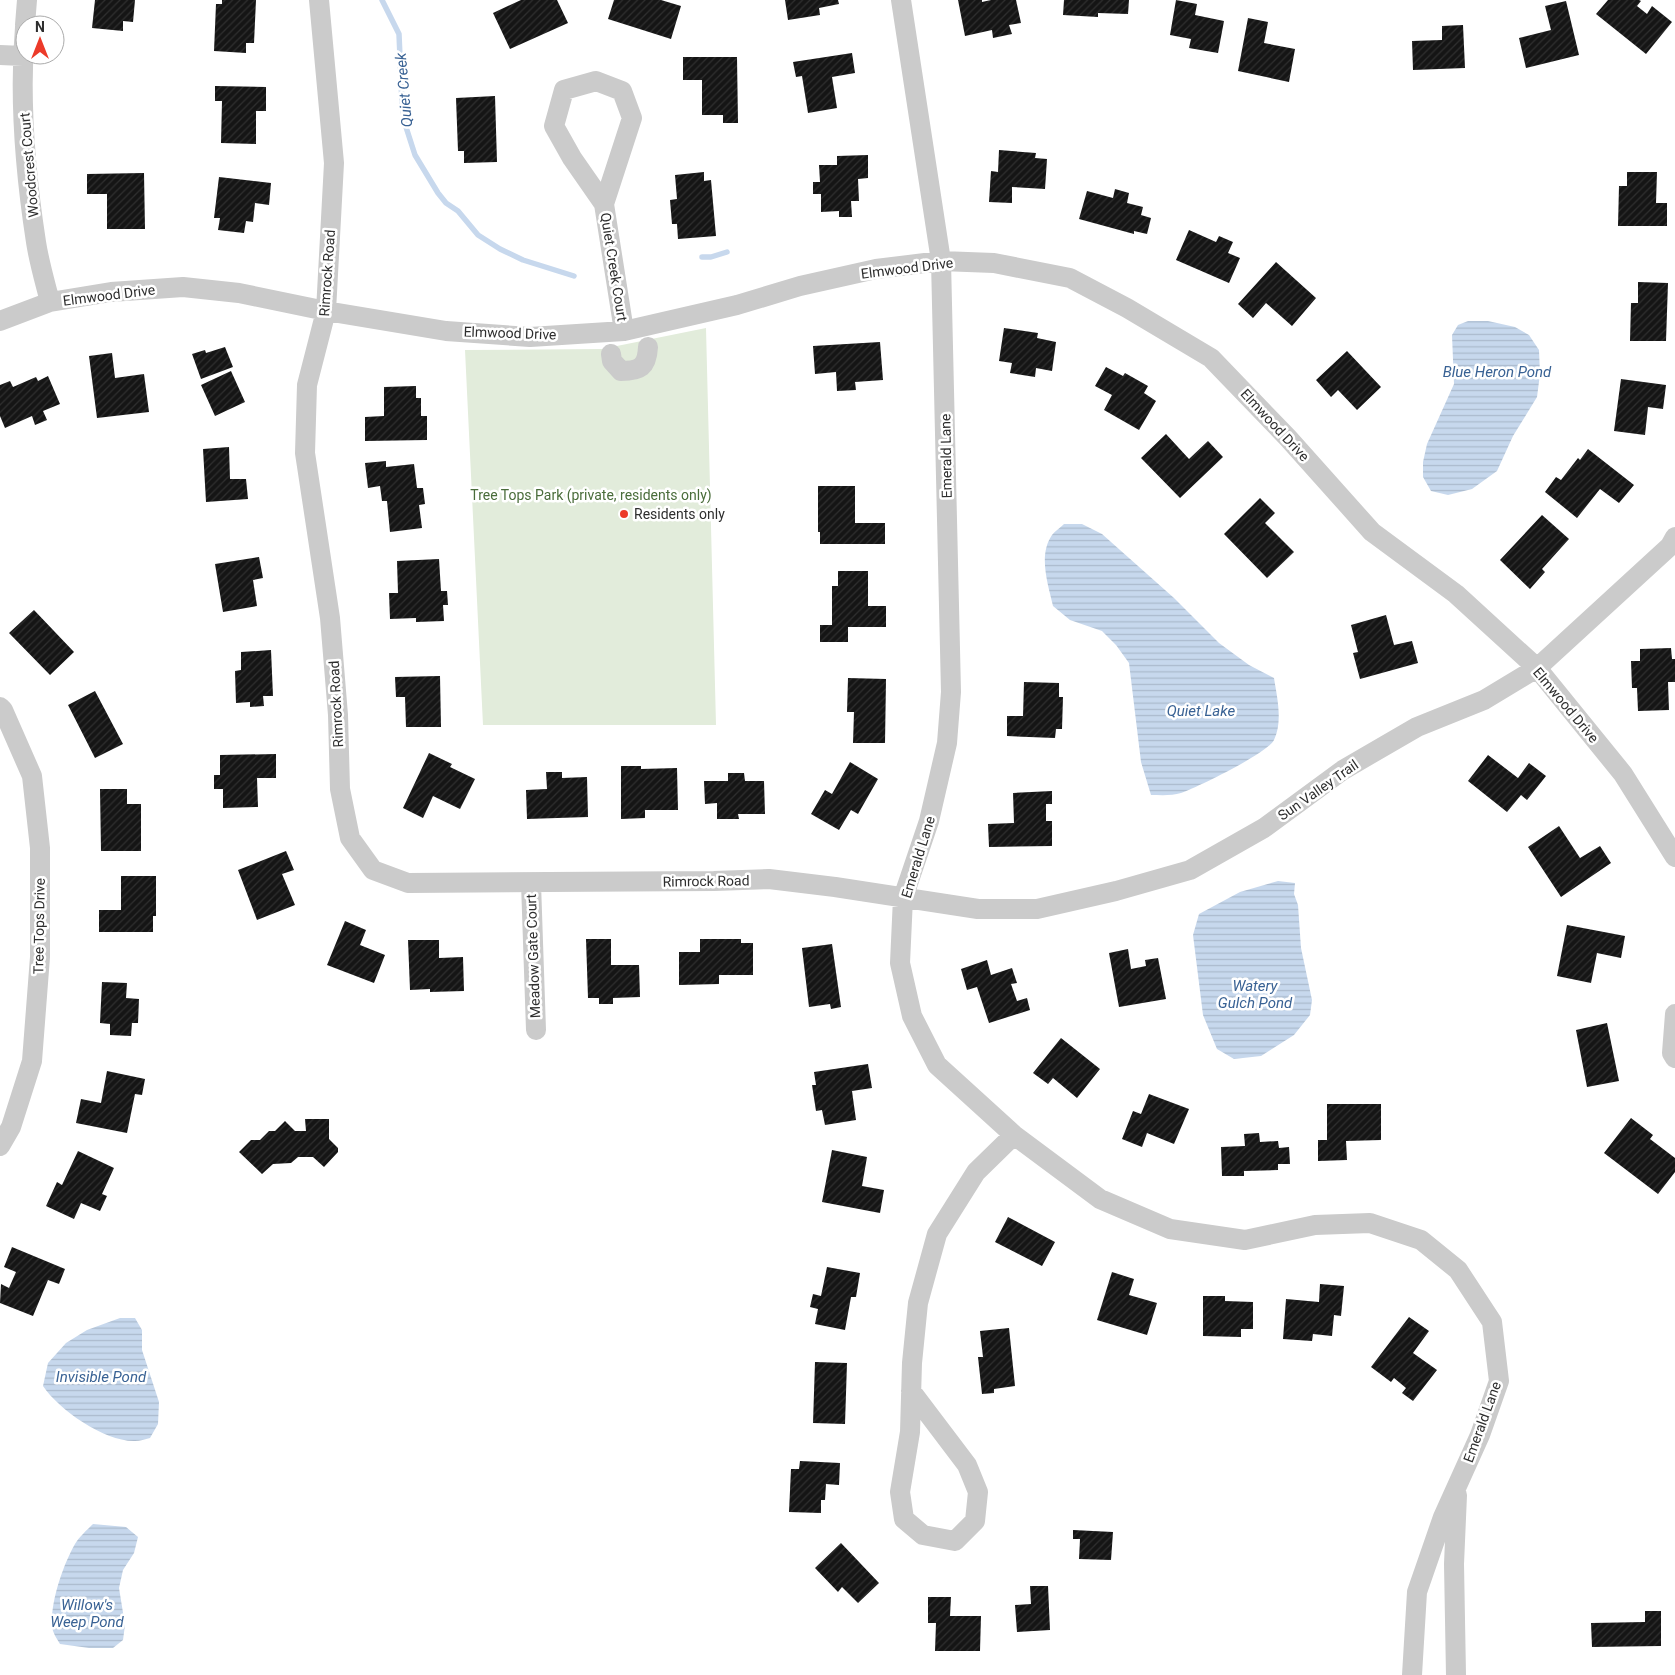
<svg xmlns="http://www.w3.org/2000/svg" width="1675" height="1675" viewBox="0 0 1675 1675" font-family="Roboto,sans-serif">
<defs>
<pattern id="water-rules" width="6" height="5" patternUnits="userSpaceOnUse" patternTransform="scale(1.25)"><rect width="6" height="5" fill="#c7d8ed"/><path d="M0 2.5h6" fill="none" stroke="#abbacc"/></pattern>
<pattern id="building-hatch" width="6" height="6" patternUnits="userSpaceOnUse" patternTransform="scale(1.25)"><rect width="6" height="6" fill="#151515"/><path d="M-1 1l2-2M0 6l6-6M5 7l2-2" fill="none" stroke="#2f2f2f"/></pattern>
</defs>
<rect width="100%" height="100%" fill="#fff"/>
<path fill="#e2ecdb" d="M 706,328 L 716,725 L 483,725 L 465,350 L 602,349 Z"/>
<path fill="url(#water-rules)" d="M 1468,321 L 1488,321 L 1515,327 L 1529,335 L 1539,350 L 1540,374 L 1537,397 L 1513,436 L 1497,471 L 1472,489 L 1448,495 L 1431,491 L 1423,477 L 1423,462 L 1427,444 L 1454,384 L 1452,335 L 1458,325 Z
M 1064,524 L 1082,524 L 1102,534 L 1174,598 L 1219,643 L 1249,665 L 1274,678 C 1277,697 1283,721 1274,740 C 1268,753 1198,787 1181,793 C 1172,796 1160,795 1151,795 L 1141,762 L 1129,663 L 1116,645 L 1102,631 L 1070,620 L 1053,606 C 1048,584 1038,555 1052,535 C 1055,531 1061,527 1064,524 Z
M 1278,881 L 1295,883 L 1294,894 L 1298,905 L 1301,948 L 1312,1000 L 1310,1015 L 1294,1035 L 1261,1056 L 1234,1059 L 1217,1049 L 1203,1015 L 1193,935 L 1199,914 L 1240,892 Z
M 120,1318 L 135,1318 L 142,1330 L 142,1350 L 159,1402 L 158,1424 L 150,1438 C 145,1439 140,1441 135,1441 C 105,1442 59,1410 43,1386 L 48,1363 L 66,1343 L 87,1330 Z
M 93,1524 L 126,1527 L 138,1537 L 134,1553 L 123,1570 L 119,1588 L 125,1625 L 123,1640 L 113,1648 L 89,1648 L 60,1644 C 57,1639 53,1633 52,1627 C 50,1603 63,1565 75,1544 C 79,1537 87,1530 93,1524 Z"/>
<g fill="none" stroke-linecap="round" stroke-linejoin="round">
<path stroke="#c7d8ed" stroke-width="5.5" d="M 382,0 L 399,34 L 402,104 L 405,124 L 415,155 L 438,193 L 446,203 L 458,211 L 478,235 L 500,249 L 523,260 L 574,276
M 702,257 L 711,257 L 727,252"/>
</g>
<path fill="url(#building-hatch)" d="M 95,0 L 135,0 L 133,22 L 123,21 L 123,31 L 92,28 Z
M 222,0 L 256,0 L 254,43 L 246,43 L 246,53 L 214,51 L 216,4 L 222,4 Z
M 521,0 L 557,0 L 568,23 L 510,49 L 493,13 Z
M 614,0 L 661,0 L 681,6 L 671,39 L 608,19 Z
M 785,0 L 838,0 L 839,4 L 819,8 L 820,15 L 788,20 Z
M 958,0 L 982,0 L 982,2 L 991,0 L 1016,0 L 1021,23 L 1009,25 L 1012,34 L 993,38 L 992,30 L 965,36 Z
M 1064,0 L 1129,0 L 1128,14 L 1098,13 L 1098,17 L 1063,15 Z
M 1176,0 L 1197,4 L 1195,15 L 1224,21 L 1218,53 L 1189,48 L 1191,39 L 1170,35 Z
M 1608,0 L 1639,0 L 1641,1 L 1637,6 L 1647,14 L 1652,6 L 1672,22 L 1646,54 L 1596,14 Z
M 1566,1 L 1579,55 L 1526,68 L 1519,38 L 1551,30 L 1545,6 Z
M 1248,18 L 1268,22 L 1264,43 L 1295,49 L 1289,82 L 1238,71 Z
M 1463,25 L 1465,68 L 1413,70 L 1412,41 L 1442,40 L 1442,26 Z
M 852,53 L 855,73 L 832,77 L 837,108 L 808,113 L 802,76 L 796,77 L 793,62 Z
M 683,57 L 737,57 L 738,123 L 723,123 L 723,115 L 702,115 L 702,80 L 683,80 Z
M 215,86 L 266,87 L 266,111 L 256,111 L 256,144 L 221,143 L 222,101 L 215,101 Z
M 495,96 L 497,162 L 464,163 L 464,151 L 458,151 L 456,98 Z
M 999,150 L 1036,153 L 1035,158 L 1047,159 L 1045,189 L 1012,187 L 1012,203 L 989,202 L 991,171 L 998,172 Z
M 868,155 L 868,178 L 858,179 L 859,201 L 851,201 L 852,217 L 839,217 L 839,211 L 821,212 L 821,194 L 813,194 L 813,182 L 820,182 L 819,165 L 837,165 L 837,156 Z
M 704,172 L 704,181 L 711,180 L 716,236 L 678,239 L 677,224 L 672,224 L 670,200 L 677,199 L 675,175 Z
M 1627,172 L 1657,172 L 1656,203 L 1667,203 L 1667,226 L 1618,226 L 1619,186 L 1627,186 Z
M 144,173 L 145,229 L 107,229 L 107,194 L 87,194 L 87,174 Z
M 219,177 L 271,183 L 269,205 L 255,203 L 253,222 L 246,221 L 244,233 L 218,230 L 220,218 L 214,218 Z
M 1115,189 L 1129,193 L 1127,203 L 1143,207 L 1141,215 L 1151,218 L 1147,234 L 1134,231 L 1134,234 L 1079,219 L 1087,191 L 1113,198 Z
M 1189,230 L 1216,242 L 1219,236 L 1233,242 L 1228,253 L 1240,258 L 1229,283 L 1176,260 Z
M 1276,262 L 1316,298 L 1292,326 L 1266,303 L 1253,318 L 1238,304 Z
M 1638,282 L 1668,283 L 1666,341 L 1630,341 L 1631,303 L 1638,303 Z
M 1004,328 L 1038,333 L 1037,338 L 1056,342 L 1052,371 L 1036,368 L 1035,377 L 1010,373 L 1012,363 L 999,361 Z
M 880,342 L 883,380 L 855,382 L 856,390 L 837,391 L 836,372 L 815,374 L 813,346 Z
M 225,347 L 233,367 L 201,379 L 192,354 L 205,350 L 206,353 Z
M 1347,351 L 1381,387 L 1357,410 L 1338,390 L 1331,397 L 1316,380 Z
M 112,353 L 115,378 L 144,374 L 149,412 L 97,418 L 89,356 Z
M 1106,367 L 1123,376 L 1125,373 L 1148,386 L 1144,393 L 1156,401 L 1139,430 L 1104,410 L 1112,395 L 1095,386 Z
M 231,371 L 245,402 L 215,416 L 201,385 Z
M 48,376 L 60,404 L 43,411 L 47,420 L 35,425 L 32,416 L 5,428 L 0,416 L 0,385 L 10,381 L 13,387 L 36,377 L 38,381 Z
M 1621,379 L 1666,385 L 1663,409 L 1648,407 L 1645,435 L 1614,431 Z
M 416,386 L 416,398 L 421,398 L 421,416 L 427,416 L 427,440 L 365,441 L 365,417 L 384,416 L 384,387 Z
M 1166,434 L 1189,459 L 1208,441 L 1223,457 L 1180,498 L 1141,458 Z
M 229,447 L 230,479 L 246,479 L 248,499 L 206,502 L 203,449 Z
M 1588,449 L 1634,485 L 1619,503 L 1600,489 L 1577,518 L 1545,492 L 1556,477 L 1561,480 L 1578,458 L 1580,460 Z
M 386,461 L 386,467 L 414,464 L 417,488 L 423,488 L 425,504 L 419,505 L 422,528 L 390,532 L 387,501 L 382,501 L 380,486 L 368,488 L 365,463 Z
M 818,486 L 855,486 L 855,523 L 885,523 L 885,544 L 820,544 L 820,532 L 818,532 Z
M 1260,498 L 1275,513 L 1265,523 L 1294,552 L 1267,578 L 1224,534 Z
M 1542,515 L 1569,539 L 1542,569 L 1545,572 L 1530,589 L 1500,560 Z
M 259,557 L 263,578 L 253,580 L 257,606 L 223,612 L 215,564 Z
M 439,559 L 441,591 L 447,591 L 448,605 L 443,605 L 444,621 L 416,622 L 416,618 L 390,619 L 389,593 L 398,593 L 397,561 Z
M 838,571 L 868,571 L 868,606 L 886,606 L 886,627 L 848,627 L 848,642 L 820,642 L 820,625 L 832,625 L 832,586 L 838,586 Z
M 34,610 L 74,652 L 50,675 L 9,633 Z
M 1386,615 L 1394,645 L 1412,641 L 1418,663 L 1360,679 L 1353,653 L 1358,652 L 1351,625 Z
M 1671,648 L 1672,659 L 1675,659 L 1675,682 L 1668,682 L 1669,710 L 1638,711 L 1637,688 L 1632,688 L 1631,661 L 1640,661 L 1640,649 Z
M 271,650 L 273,696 L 263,696 L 264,706 L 250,707 L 250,702 L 236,703 L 235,671 L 241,670 L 241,652 Z
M 440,676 L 441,727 L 406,727 L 405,697 L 396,697 L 395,677 Z
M 848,678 L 886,679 L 885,743 L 853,743 L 854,712 L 847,712 Z
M 1024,682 L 1059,683 L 1059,697 L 1063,697 L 1062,729 L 1056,729 L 1055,738 L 1007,736 L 1007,716 L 1023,716 Z
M 95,691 L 123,744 L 95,758 L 68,705 Z
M 429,753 L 452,764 L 450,767 L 475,779 L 460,809 L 433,796 L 423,818 L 403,808 Z
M 276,754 L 276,778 L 257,778 L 258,807 L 223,808 L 223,789 L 214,789 L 214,775 L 220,775 L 220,755 Z
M 1488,755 L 1518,778 L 1529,763 L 1546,776 L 1527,800 L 1521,795 L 1507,812 L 1468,781 Z
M 850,762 L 878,779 L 858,814 L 851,810 L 839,830 L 811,814 L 825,790 L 832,794 Z
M 621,766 L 641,766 L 641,769 L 677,768 L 678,810 L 645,810 L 645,818 L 621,819 Z
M 546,772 L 562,772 L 562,778 L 587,777 L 588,817 L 527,819 L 526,790 L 547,789 Z
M 728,773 L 744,773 L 745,781 L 764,781 L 765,814 L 738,814 L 739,819 L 717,819 L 717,803 L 705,804 L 704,781 L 728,781 Z
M 100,789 L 127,789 L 127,804 L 141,804 L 141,851 L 101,851 Z
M 1052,791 L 1052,804 L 1046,804 L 1046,821 L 1052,821 L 1052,846 L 989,847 L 988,824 L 1014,823 L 1013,793 Z
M 1559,826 L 1580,858 L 1600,846 L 1611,863 L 1561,897 L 1528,847 Z
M 286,851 L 294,870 L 282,874 L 295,905 L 257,920 L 238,870 Z
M 121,876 L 156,876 L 156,916 L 153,916 L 153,932 L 99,932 L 99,910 L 121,910 Z
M 345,921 L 366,930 L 360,945 L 385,955 L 374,983 L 327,965 Z
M 1567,925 L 1625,936 L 1621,958 L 1597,953 L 1591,983 L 1557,976 Z
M 586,939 L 611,939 L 611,965 L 639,965 L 640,997 L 613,998 L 613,1004 L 599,1004 L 599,998 L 588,998 Z
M 700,939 L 741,939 L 741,943 L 753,943 L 753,975 L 719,975 L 719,984 L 679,985 L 679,952 L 700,952 Z
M 408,940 L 439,940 L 439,958 L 463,957 L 464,991 L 430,992 L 430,989 L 410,990 Z
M 832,944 L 841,1007 L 831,1009 L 830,1004 L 809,1007 L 802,948 Z
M 1128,949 L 1131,969 L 1146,966 L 1145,960 L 1158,958 L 1166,999 L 1119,1007 L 1109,953 Z
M 987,960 L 991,975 L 1012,968 L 1017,983 L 1011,984 L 1017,1001 L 1027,998 L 1030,1010 L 989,1023 L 977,987 L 967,990 L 961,969 Z
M 102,982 L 127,983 L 126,998 L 139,999 L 138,1023 L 132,1023 L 131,1036 L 110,1035 L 110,1024 L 100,1023 Z
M 1607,1023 L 1619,1081 L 1587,1087 L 1576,1030 Z
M 1061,1038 L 1100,1069 L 1077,1098 L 1053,1078 L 1048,1084 L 1033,1073 Z
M 868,1064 L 872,1088 L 852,1091 L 856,1120 L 825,1125 L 822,1110 L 816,1111 L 812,1085 L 816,1085 L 814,1072 Z
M 107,1071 L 145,1079 L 142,1095 L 135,1094 L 127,1133 L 76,1123 L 81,1099 L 101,1103 Z
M 1149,1094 L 1189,1109 L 1174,1144 L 1147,1133 L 1142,1147 L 1122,1139 L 1133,1111 L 1141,1114 Z
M 1327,1104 L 1381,1104 L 1381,1140 L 1346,1141 L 1347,1160 L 1318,1161 L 1318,1140 L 1327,1140 Z
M 1631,1118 L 1653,1135 L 1650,1139 L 1675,1158 L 1675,1172 L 1658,1194 L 1604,1153 Z
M 305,1119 L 329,1119 L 329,1139 L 338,1148 L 338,1152 L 324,1167 L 313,1157 L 298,1157 L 291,1163 L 273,1164 L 262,1174 L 239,1152 L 251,1140 L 260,1140 L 269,1131 L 275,1131 L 285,1121 L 295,1131 L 306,1131 Z
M 1259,1133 L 1260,1142 L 1278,1141 L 1279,1148 L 1289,1147 L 1290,1164 L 1278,1164 L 1278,1170 L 1244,1171 L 1244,1176 L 1222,1176 L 1221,1147 L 1245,1146 L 1244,1134 Z
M 832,1150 L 867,1157 L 862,1186 L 884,1190 L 880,1213 L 822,1202 Z
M 78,1151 L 114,1168 L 102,1194 L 107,1196 L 100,1211 L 81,1203 L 74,1219 L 46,1206 L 57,1182 L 62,1185 Z
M 1008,1217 L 1055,1242 L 1042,1266 L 995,1242 Z
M 12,1247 L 65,1269 L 59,1284 L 48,1280 L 33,1316 L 0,1303 L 1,1284 L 9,1288 L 16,1272 L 4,1267 Z
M 827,1267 L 860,1273 L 856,1297 L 851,1297 L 845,1330 L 815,1324 L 818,1309 L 810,1307 L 813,1294 L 821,1296 Z
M 1112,1272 L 1134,1279 L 1129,1295 L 1157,1303 L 1147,1335 L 1097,1320 Z
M 1320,1284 L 1344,1286 L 1341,1316 L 1334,1315 L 1332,1336 L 1313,1334 L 1312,1341 L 1283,1339 L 1286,1299 L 1319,1302 Z
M 1203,1296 L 1225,1296 L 1225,1301 L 1253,1302 L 1253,1329 L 1241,1329 L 1241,1337 L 1203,1336 Z
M 1409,1317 L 1429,1331 L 1413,1353 L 1437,1370 L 1413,1401 L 1402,1393 L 1406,1388 L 1394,1378 L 1391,1382 L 1371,1367 Z
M 1009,1328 L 1015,1386 L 994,1389 L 994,1393 L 982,1394 L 978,1357 L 983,1357 L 980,1331 Z
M 815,1362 L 847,1363 L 845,1424 L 813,1423 Z
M 800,1461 L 840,1463 L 839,1485 L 826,1484 L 825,1500 L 821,1500 L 821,1513 L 789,1512 L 791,1469 L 799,1469 Z
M 1073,1530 L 1113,1532 L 1111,1560 L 1079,1559 L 1080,1539 L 1073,1539 Z
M 841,1543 L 879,1583 L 858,1603 L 842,1587 L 838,1592 L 815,1568 Z
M 1030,1586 L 1048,1586 L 1050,1630 L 1017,1632 L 1015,1605 L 1031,1604 Z
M 928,1597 L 951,1597 L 950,1616 L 981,1616 L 980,1651 L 935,1651 L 936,1623 L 928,1623 Z
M 1645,1611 L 1661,1611 L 1661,1646 L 1592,1647 L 1591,1623 L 1645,1622 Z"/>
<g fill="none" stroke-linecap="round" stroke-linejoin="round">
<path stroke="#cbcbcb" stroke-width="20" d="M 319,0 L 334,163 L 326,311 L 307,385 L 305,453 L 330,618 L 338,715 L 340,789 L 350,838 L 373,870 L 408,883 L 714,881 L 769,879 L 835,887 L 978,909 L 1037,909 L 1116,891 L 1190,870 L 1264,828 L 1343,770 L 1417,727 L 1484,700 L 1537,668 L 1670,546 L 1675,537
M 901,0 L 941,261 L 951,692 L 947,743 L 929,821 L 903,898 L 900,963 L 912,1016 L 937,1065 L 1014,1135 L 1100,1199 L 1170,1229 L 1245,1240 L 1315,1225 L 1370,1223 L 1421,1240 L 1458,1270 L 1492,1322 L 1499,1381 L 1480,1435 L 1443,1517 L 1417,1592 L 1412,1675
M 25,25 L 27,0
M 25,27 C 19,98 25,171 36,242 C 39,262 45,282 50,302
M 0,55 L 23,56
M 604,204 L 632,118 L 622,91 L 596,81 L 564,90 L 554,126 L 572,158 L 604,204 L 624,331
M 0,321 L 50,302 L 111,292 L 183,287 L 239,293 L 326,311 L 446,331 L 530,337 L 624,331 L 737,305 L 800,286 L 876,269 L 941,261 L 994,263 L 1070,278 L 1127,308 L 1211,358 L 1288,438 L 1372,532 L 1456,594 L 1537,668 L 1623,774 L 1675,857
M 611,354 L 612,361 L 621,371 C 640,371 647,367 648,347
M 0,707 L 3,710 L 32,776 L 40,848 L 40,957 L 32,1061 L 11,1127 L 0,1146
M 531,883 L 536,1030
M 1675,1014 L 1672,1053 L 1675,1058
M 911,1391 L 967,1465 L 978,1492 L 975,1521 L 955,1541 L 923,1535 L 904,1519 L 900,1492 L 910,1432 L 912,1363 L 918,1303 L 937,1234 L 976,1172 L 1014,1135
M 1456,1675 L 1454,1564 L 1457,1495"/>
</g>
<circle fill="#ec3a29" stroke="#fff" stroke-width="2" cx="624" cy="514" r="5"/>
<g text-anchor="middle" stroke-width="5" stroke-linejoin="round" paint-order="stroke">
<g font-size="14" fill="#2e2e2e" stroke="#fff">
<text transform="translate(29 165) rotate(-95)" y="5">Woodcrest Court</text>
<text transform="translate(614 267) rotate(81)" y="5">Quiet Creek Court</text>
<text transform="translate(907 268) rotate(-7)" y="5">Elmwood Drive</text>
<text transform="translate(327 273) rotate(-86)" y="5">Rimrock Road</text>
<text transform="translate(109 295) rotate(-7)" y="5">Elmwood Drive</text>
<text transform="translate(510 333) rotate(2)" y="5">Elmwood Drive</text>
<text transform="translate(1275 425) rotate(47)" y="5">Elmwood Drive</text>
<text transform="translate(946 456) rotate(-91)" y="5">Emerald Lane</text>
<text transform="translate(336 704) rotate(-93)" y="5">Rimrock Road</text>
<text transform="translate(1566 705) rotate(50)" y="5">Elmwood Drive</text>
<text transform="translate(1318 790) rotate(-35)" y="5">Sun Valley Trail</text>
<text transform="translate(918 857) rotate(-73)" y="5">Emerald Lane</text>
<text transform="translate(706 881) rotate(-1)" y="5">Rimrock Road</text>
<text transform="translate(39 926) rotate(-89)" y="5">Tree Tops Drive</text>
<text transform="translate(533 956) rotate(-92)" y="5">Meadow Gate Court</text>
<text transform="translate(1482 1422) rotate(-70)" y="5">Emerald Lane</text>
</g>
<g font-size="14" fill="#496c3a" stroke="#fff">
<text x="591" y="500">Tree Tops Park (private, residents only)</text>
</g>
<g font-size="14" fill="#2e2e2e" stroke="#fff" text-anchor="start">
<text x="634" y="519">Residents only</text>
</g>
<g font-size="15" font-style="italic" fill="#396294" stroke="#fff">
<text transform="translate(404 90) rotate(-95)" y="5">Quiet Creek</text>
<text x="1497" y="377">Blue Heron Pond</text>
<text x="1201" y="716">Quiet Lake</text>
<text x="1255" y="991">Watery<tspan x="1255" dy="17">Gulch Pond</tspan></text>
<text x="101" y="1382">Invisible Pond</text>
<text x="87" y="1610">Willow's<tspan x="87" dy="17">Weep Pond</tspan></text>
</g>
</g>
<g transform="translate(40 40)"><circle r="24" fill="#ffffff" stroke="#ababab"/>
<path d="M0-4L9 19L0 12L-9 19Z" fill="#ec3a29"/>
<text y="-8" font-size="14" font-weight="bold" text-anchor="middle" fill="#2e2e2e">N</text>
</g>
</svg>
